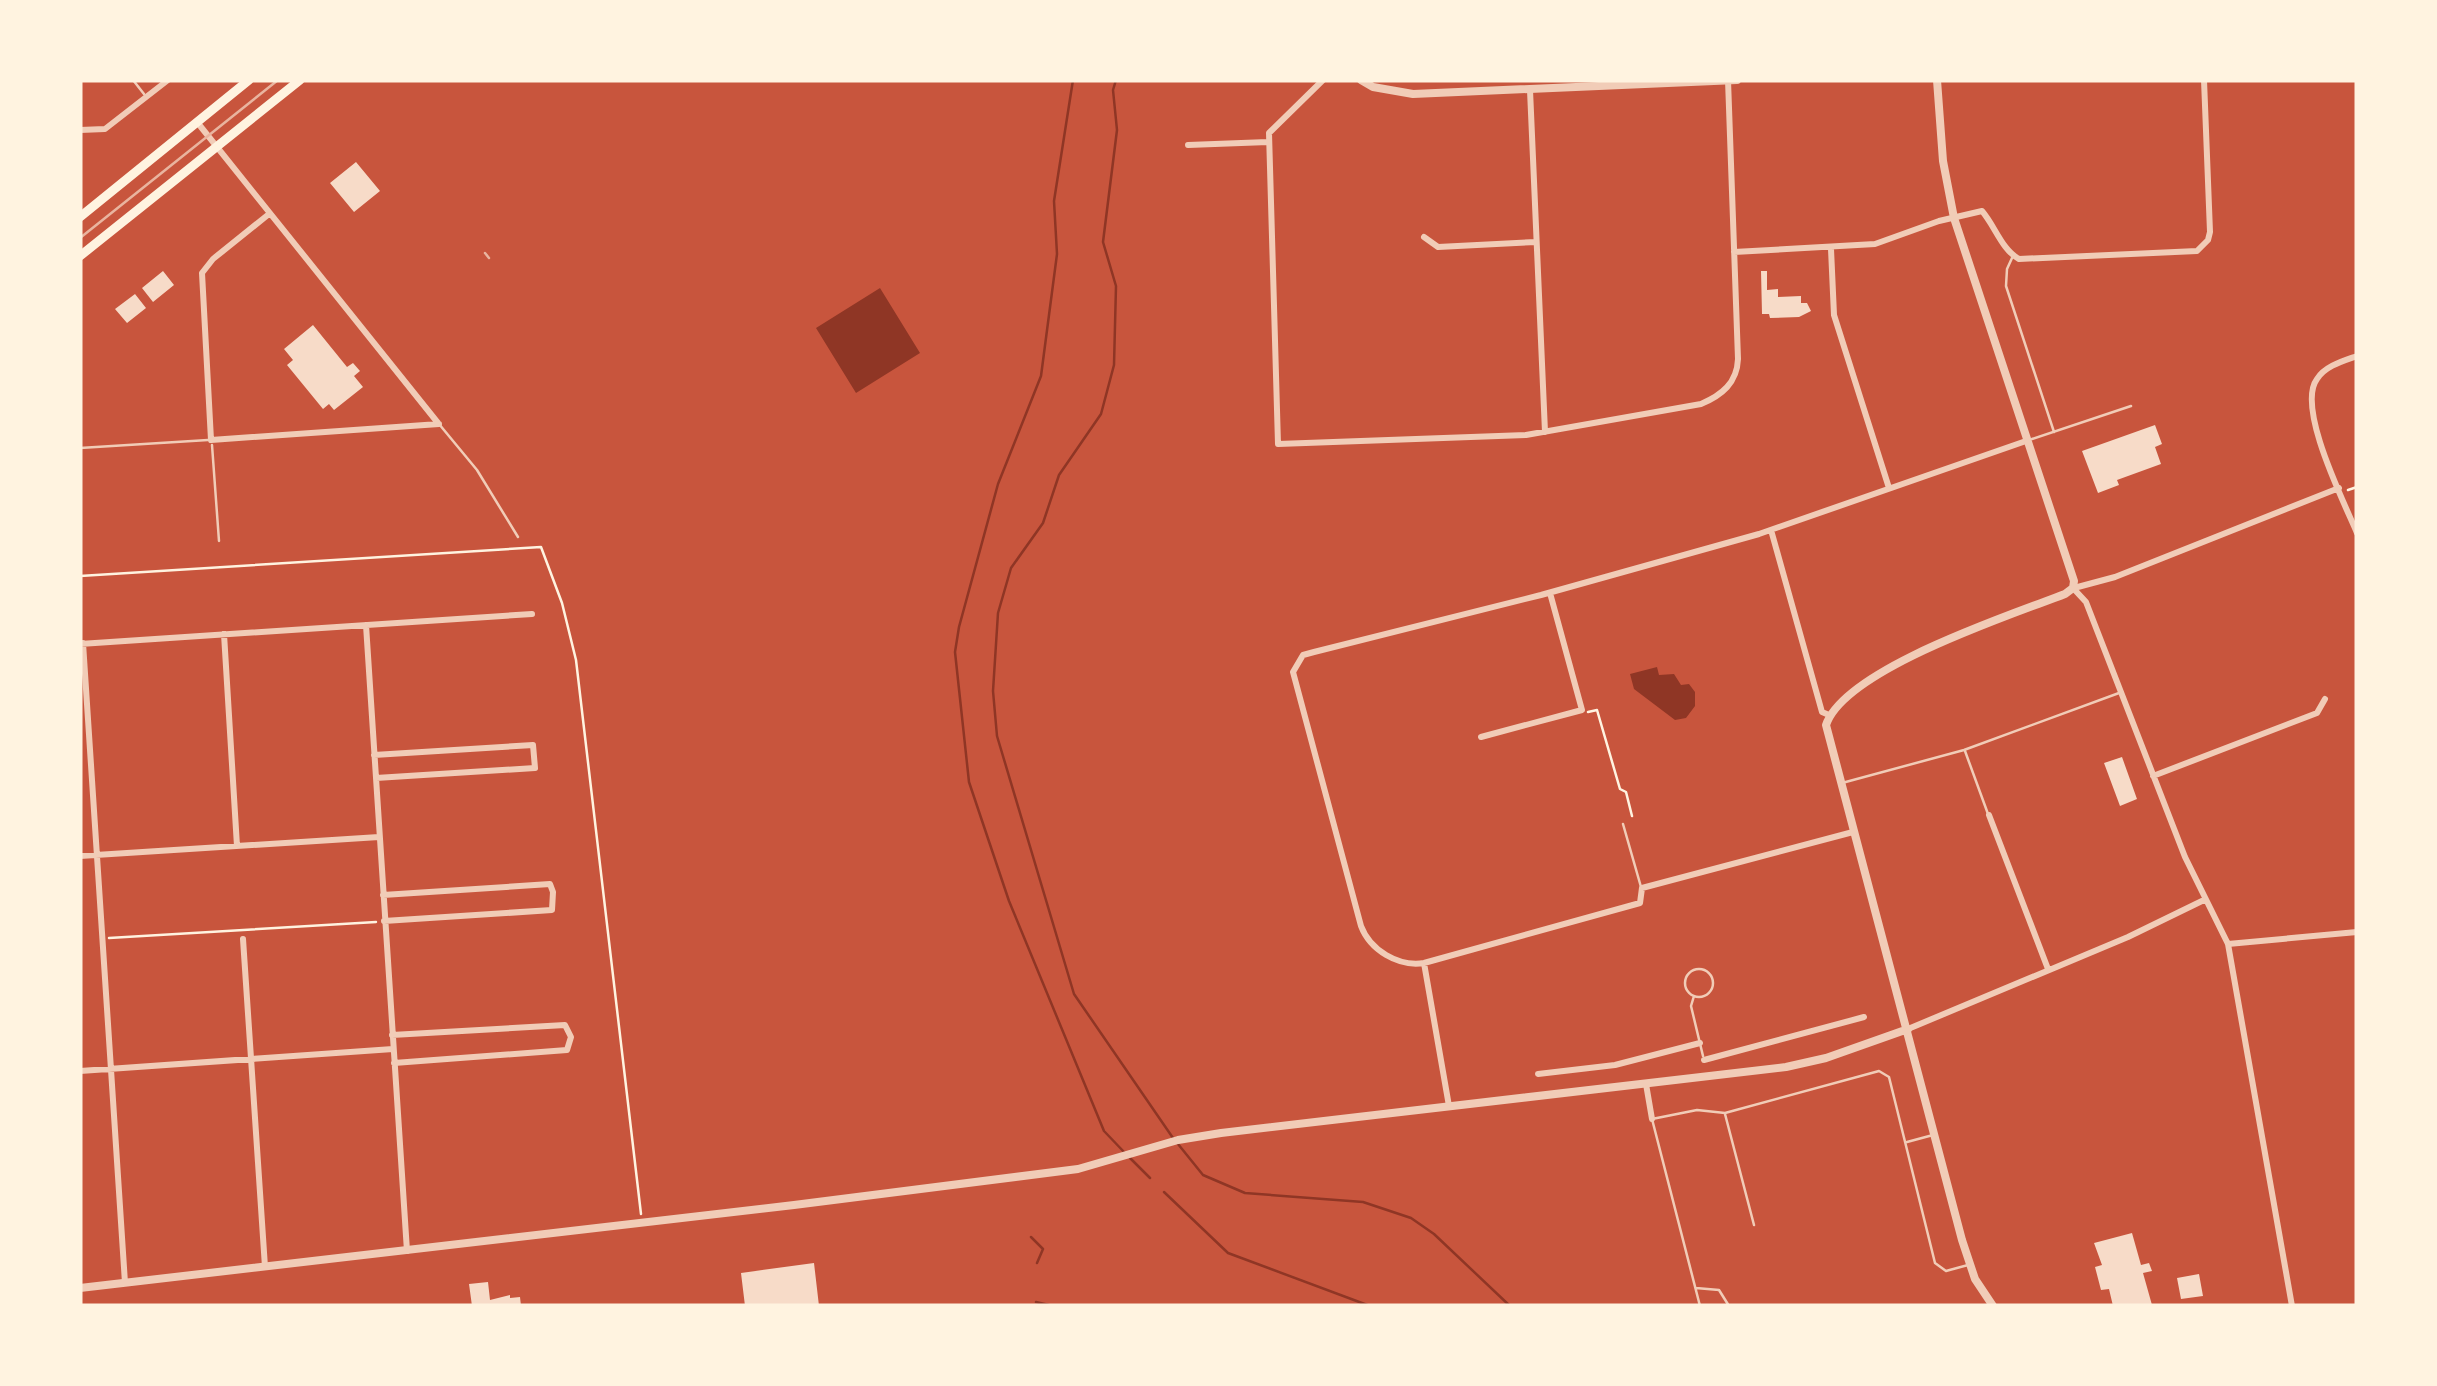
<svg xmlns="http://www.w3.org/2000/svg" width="2437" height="1386" viewBox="0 0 2437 1386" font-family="Cabin,sans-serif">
<rect width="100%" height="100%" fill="#c8553d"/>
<path fill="#8f3625" d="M 880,288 L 920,353 L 856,393 L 816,328 Z
M 1657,667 L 1659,675 L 1674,674 L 1681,685 L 1689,684 L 1695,692 L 1695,706 L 1686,718 L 1675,720 L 1634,689 L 1630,674 Z"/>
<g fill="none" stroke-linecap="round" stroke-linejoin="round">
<path stroke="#8f3625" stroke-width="2.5" d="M 1073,80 L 1054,201 L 1057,254 L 1041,376 L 998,484 L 959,627 L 955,652 L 969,782 L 1009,901 L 1104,1131 L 1125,1153
M 1116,80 L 1113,90 L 1117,130 L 1103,242 L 1116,286 L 1114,365 L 1101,414 L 1059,475 L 1043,523 L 1011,568 L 998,613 L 993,691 L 997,736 L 1074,994 L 1173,1138
M 1178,1144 L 1203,1175 L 1245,1193 L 1363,1202 L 1411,1218 L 1434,1234 L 1510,1306
M 1130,1158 L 1150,1178
M 1164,1192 L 1228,1253 L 1370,1306
M 1031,1237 L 1043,1249 L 1037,1263
M 1036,1302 L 1049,1305"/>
</g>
<path fill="#f7dbc8" d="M 356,162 L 380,191 L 354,212 L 330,183 Z
M 163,271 L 174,285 L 153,302 L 142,288 Z
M 1761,271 L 1767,271 L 1767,290 L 1778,289 L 1778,297 L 1801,296 L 1801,303 L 1807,303 L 1811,311 L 1799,317 L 1770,318 L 1769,314 L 1762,314 Z
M 135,294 L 146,308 L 127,323 L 115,309 Z
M 313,325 L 347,367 L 353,363 L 360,371 L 354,376 L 363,387 L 334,410 L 329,404 L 323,409 L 287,365 L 293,360 L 284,349 Z
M 2155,425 L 2162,444 L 2155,447 L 2161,464 L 2117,480 L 2119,485 L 2098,493 L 2082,451 Z
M 2122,757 L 2137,799 L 2120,806 L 2104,763 Z
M 2132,1233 L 2141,1265 L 2149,1263 L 2152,1271 L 2143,1273 L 2152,1305 L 2113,1306 L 2109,1289 L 2101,1290 L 2095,1267 L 2102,1265 L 2094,1243 Z
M 814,1263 L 819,1306 L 745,1306 L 741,1273 Z
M 2199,1274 L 2203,1296 L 2181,1299 L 2177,1278 Z
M 488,1282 L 490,1300 L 510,1295 L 510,1298 L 520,1297 L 521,1306 L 472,1306 L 469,1284 Z"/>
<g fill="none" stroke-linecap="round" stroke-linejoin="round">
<path stroke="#fff3e0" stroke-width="2.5" d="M 2348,490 L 2357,487
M 80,576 L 541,547 L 562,603 L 576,660 L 641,1214
M 1588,712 L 1597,710 L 1620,789 L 1626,792 L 1632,816
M 109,938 L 376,922"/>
<path stroke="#f1ccb7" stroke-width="2.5" d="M 133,80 L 144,94
M 2012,258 L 2007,269 L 2006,286 L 2054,432
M 439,424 L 477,470 L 518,537
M 2032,439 L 2131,406
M 212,445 L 219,541
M 80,448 L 208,440
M 1965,751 L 1988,814
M 1842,783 L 1964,750 L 2119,693
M 1623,824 L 1641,887
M1685 983a14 14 0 1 1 28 0a14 14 0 1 1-28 0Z
M 1694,996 L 1691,1006 L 1703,1056
M 1725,1114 L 1754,1225
M 1907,1142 L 1933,1135
M 1696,1288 L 1719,1290 L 1729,1306
M 1700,1306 L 1652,1119 L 1697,1110 L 1725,1113 L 1879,1071 L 1889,1077 L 1935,1263 L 1946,1271 L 1968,1265"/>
<path stroke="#f1ccb7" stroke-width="6" d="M 1323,80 L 1269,133 L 1278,444 L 1526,435 L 1701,404 C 1722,395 1737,383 1738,359 L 1728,80
M 1530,90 L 1545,432
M 197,122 L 438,423
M 80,130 L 105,129 L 168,80
M 1188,145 L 1268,142
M 269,214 L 213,259 L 202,273 L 211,440 L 439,424
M 1424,237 L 1438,247 L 1536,242
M 1831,249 L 1834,315 L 1889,488
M 1734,252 L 1875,244 L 1939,221 L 1982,211 C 1995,226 2002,250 2019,259 L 2197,251 L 2208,240 L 2210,232 L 2204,80
M 2357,356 C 2343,361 2325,366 2317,379 C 2296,407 2344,502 2357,533
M 1771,530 L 1822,712 L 1829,715
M 2073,588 L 2086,602 L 2185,857 L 2228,944 L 2292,1306
M 2074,588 L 2115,577 L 2339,488
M 366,625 L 407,1251
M 224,634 L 237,846
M 83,643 L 125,1283
M 80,644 L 532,614
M 1481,737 L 1582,710 L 1550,593
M 374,755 L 533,745 L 535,768 L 376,778
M 2153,776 L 2317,713 L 2325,699
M 1989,815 L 2048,969
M 1853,832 L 1642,888 L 1640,903 L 1424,963 C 1398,967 1370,950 1361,926 L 1293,672 L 1303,655 L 1314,652 L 1541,595 L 1759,534 L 2026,441
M 80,856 L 379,837
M 383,895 L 550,884 L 553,892 L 552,910 L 384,921
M 243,939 L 265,1267
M 2228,944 L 2357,932
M 1424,963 L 1449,1106
M 1908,1029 L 2128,937 L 2204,900
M 392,1035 L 565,1025 L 571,1037 L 567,1050 L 394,1063
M 1704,1060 L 1864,1017
M 80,1071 L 393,1049
M 1538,1074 L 1615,1065 L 1700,1043
M 1646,1084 L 1652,1119"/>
<path stroke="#f1ccb7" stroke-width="8" d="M 1361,80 L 1373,87 L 1413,94 L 1737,80
M 1937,80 L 1943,161 L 1954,218 L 2074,581 L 2073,588 L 2065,594 C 2011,615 1845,669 1826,725 L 1962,1240 L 1975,1279 L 1993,1306
M 80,1288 L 794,1205 L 1078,1169 L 1178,1140 L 1221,1133 L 1786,1067 L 1826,1058 L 1908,1029"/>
<path stroke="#fff3e0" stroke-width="9" d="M 80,217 L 249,80
M 80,256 L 300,80"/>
<path stroke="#e9b49f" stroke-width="2.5" d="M 80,238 L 278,80
M 485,253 L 489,258"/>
</g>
<rect width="2437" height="1386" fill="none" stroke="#fff3e0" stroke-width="165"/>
</svg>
